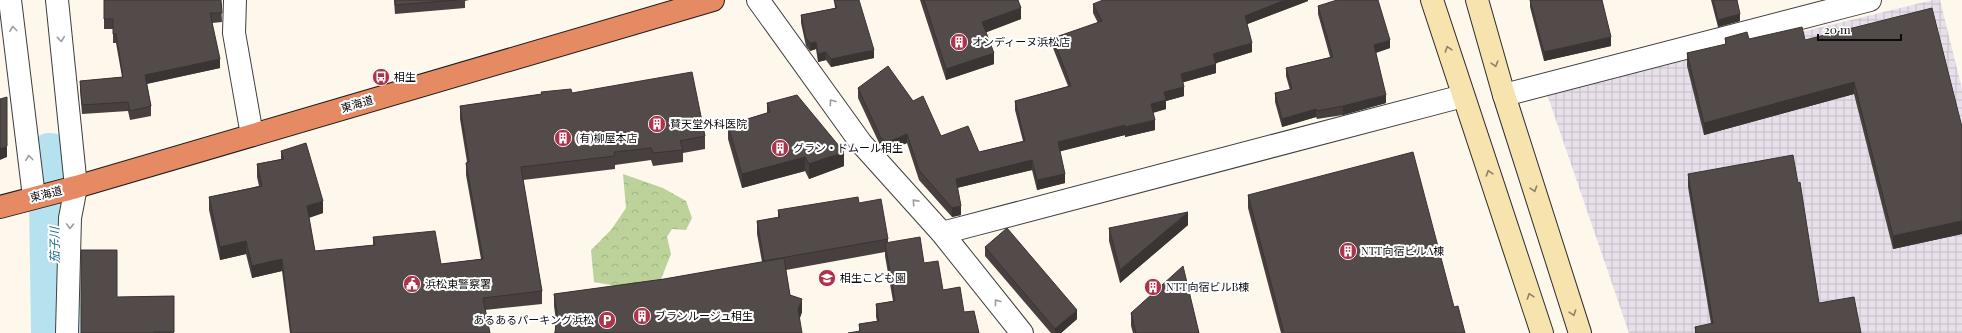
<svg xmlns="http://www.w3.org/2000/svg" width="1962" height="333" viewBox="0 0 1962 333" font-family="'Playfair Display','Noto Sans JP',serif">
<defs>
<pattern id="industrial-grid" width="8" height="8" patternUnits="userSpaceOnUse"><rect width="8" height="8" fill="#e7e0ea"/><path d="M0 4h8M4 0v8" fill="none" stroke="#c5bfc7"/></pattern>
<pattern id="forest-crowns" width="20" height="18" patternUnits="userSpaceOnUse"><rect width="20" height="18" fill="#bcd29a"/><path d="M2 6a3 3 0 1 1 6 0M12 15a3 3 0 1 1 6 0" fill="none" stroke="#a0b383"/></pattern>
</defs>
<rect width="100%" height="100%" fill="#fdf7ec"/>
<path fill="url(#industrial-grid)" d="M 1933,0 L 1940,0 L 1962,89 L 1962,333 L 1629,333 L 1547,94 Z"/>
<path fill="url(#forest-crowns)" d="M 623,174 L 663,188 L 686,201 L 692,218 L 686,230 L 672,229 L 667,237 L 671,254 L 659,284 L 622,287 L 594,282 L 591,250 L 611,230 L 626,208 Z"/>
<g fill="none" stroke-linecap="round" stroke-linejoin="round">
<path stroke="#b6e2ef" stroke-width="50" d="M 50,158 L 54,199 L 56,333"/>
<defs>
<path id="street" d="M 10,0 L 34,197
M 57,0 L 76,187 L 70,218 L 67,333
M 235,0 L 234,33 L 252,135
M 758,0 L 861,143 L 942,233 L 1022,333
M 1504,95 L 1870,0
M 942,233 L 1463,96"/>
<path id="secondary" d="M 1432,0 L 1542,333
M 1477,0 L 1504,95 L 1580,333"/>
<path id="highway" d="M 0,207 L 76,187 L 713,0"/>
</defs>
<use href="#street" stroke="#3e3e3e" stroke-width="24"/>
<use href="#secondary" stroke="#2d2d2d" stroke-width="24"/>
<use href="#highway" stroke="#1c1c1c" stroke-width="24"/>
<use href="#street" stroke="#fff" stroke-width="22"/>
<use href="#secondary" stroke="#f6e3ae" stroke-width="22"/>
<use href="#highway" stroke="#e58a62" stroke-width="22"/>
</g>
<path fill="#47403f" d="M 104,0 L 221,0 L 222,22 L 212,23 L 220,68 L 147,84 L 151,106 L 151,116 L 130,120 L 128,111 L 82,114 L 80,90 L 80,81 L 122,77 L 116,43 L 113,43 L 113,29 L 104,29 Z
M 394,0 L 469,0 L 465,1 L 465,8 L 395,14 Z
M 834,0 L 874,58 L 831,67 L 826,60 L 818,62 L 816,49 L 810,51 L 806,46 L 801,23 L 801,15 L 835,8 Z
M 920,0 L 1018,0 L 1021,19 L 986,32 L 994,64 L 946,80 Z
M 1308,0 L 1308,1 L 1247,24 L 1252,52 L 1216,63 L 1216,73 L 1183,82 L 1184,96 L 1166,101 L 1166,109 L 1153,113 L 1155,130 L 1125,137 L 1125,135 L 1060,151 L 1065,183 L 1037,190 L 1032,170 L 957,188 L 961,215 L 952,217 L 919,180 L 907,143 L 886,152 L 880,145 L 858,98 L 858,88 L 913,101 L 941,136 L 979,152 L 1023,141 L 1015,110 L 1015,101 L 1068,86 L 1053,48 L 1053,38 L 1098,23 L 1093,13 L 1093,4 Z
M 1530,0 L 1602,0 L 1611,46 L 1544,61 L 1530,7 Z
M 1711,0 L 1737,0 L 1740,21 L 1718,27 Z
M 1318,6 L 1390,48 L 1376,53 L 1386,103 L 1343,115 L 1317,119 L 1316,117 L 1282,127 L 1275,102 L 1275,93 L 1290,90 L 1286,76 L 1286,68 L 1330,57 L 1318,14 Z
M 1725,38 L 1749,39 L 1805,40 L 1962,127 L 1962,234 L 1893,249 L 1854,94 L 1704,135 L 1687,66 L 1687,53 L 1725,45 Z
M 541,92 L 572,93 L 705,136 L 705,149 L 683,153 L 683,162 L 653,166 L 651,160 L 615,165 L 615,169 L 523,180 L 542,291 L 542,304 L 485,310 L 490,333 L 290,333 L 282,271 L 252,278 L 246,254 L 220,260 L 209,210 L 209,197 L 259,186 L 257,177 L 257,164 L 281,159 L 281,151 L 323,213 L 309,218 L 315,251 L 373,245 L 373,237 L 441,264 L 481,259 L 466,175 L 466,163 L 467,162 L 460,119 L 460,106 L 541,94 Z
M 767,103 L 844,166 L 809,179 L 805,171 L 742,188 L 728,139 L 728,125 L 767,113 Z
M 1688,174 L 1819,303 L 1861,333 L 1695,333 L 1695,327 L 1711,324 L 1688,187 Z
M 1248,195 L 1454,307 L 1465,333 L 1281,333 L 1248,208 Z
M 859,203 L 888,239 L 888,243 L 924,263 L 943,290 L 960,287 L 859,331 L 859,324 L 877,321 L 876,317 L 876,304 L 893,301 L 885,256 L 885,252 L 786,270 L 790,295 L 802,312 L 800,318 L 555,333 L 556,321 L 554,306 L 554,294 L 664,279 L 762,262 L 757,234 L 757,221 L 778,217 L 778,210 Z
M 1188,225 L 1120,283 L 1109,241 L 1109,228 Z
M 985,247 L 1077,319 L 1061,333 L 1051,333 L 985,256 Z
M 174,296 L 174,333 L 81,333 L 117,297 Z
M 1131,313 L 1199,333 L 1133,333 L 1131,326 Z"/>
<path fill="#3a3433" d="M 1285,0 L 1308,0 L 1308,1 L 1245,25 L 1245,16 Z
M 1021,8 L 1021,19 L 982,34 L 982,22 Z
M 1740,14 L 1740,21 L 1718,27 L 1718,20 Z
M 1611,37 L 1611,46 L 1544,61 L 1544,52 Z
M 1390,40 L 1390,48 L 1374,53 L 1374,45 Z
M 816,42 L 816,49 L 810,51 L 810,43 Z
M 1252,43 L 1252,52 L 1213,64 L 1213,54 Z
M 874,50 L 874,58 L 831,67 L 831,59 Z
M 826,52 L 826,60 L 818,62 L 818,54 Z
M 994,53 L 994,64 L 946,80 L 946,69 Z
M 220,59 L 220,68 L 145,84 L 145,75 Z
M 1216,64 L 1216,73 L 1181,83 L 1181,74 Z
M 1854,82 L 1854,94 L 1704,135 L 1704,123 Z
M 1184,87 L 1184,96 L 1166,101 L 1166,109 L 1151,113 L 1151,104 L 1164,92 Z
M 1386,95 L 1386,103 L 1343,115 L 1343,106 Z
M 1316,109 L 1316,117 L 1282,127 L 1282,119 Z
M 1155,120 L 1155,130 L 1125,137 L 1125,127 Z
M 1125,125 L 1125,135 L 1058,152 L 1058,142 Z
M 907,134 L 907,143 L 886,152 L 886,143 Z
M 7,146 L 7,157 L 0,160 L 0,149 Z
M 844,152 L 844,166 L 809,179 L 809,164 Z
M 805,157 L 805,171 L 742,188 L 742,174 Z
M 1032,160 L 1032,170 L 956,188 L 956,179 Z
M 1065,174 L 1065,183 L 1037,190 L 1037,180 Z
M 323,201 L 323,213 L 307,218 L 307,206 Z
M 961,206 L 961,215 L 952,217 L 952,208 Z
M 1188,212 L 1188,225 L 1120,283 L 1120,270 Z
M 1962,221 L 1962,234 L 1893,249 L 1893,236 Z
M 246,241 L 246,254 L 220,260 L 220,247 Z
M 282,259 L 282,271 L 252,278 L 252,266 Z
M 802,299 L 802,312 L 798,322 L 798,309 Z
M 1077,310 L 1077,319 L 1061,333 L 1055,333 L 1055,329 Z"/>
<path fill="#534b49" stroke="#3a3433" d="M 104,0 L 221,0 L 222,13 L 210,13 L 220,59 L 145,75 L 151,106 L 130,111 L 128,102 L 82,105 L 80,81 L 123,77 L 116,34 L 113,34 L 113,19 L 104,19 Z
M 395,0 L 458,0 L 395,5 Z
M 834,0 L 859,0 L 874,50 L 831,59 L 826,52 L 818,54 L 816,42 L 810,43 L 806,38 L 801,15 L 837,8 Z
M 924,0 L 1018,0 L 1021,8 L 982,22 L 994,53 L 946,69 Z
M 1103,0 L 1285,0 L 1245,16 L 1252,43 L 1213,54 L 1216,64 L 1181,74 L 1184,87 L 1164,92 L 1166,100 L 1151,104 L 1155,120 L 1125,127 L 1125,125 L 1058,142 L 1065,174 L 1037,180 L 1032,160 L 956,179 L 961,206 L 952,208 L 919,170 L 907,134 L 886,143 L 880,136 L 858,88 L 888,66 L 913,101 L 923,96 L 941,136 L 968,126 L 979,152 L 1025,141 L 1015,101 L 1071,86 L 1053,38 L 1102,21 L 1093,4 Z
M 1337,0 L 1378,0 L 1390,40 L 1374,45 L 1386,95 L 1343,106 L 1317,111 L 1316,109 L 1282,119 L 1275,93 L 1292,89 L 1286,68 L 1333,57 L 1318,6 Z
M 1530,0 L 1602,0 L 1611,37 L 1544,52 Z
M 1713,0 L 1737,0 L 1740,14 L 1718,20 Z
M 1932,8 L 1962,127 L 1962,221 L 1893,236 L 1854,82 L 1704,123 L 1687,53 L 1726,44 L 1725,38 L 1747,32 L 1749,39 L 1802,27 L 1805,40 Z
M 692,72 L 705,136 L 680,141 L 683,150 L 653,153 L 651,148 L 614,152 L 615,156 L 521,167 L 542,291 L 483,298 L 490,333 L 291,333 L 282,259 L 252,266 L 246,241 L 220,247 L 209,197 L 262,186 L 257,164 L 284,159 L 281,151 L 306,143 L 323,201 L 307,206 L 315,251 L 375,245 L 373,237 L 435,231 L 441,264 L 483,259 L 466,163 L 469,162 L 460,106 L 542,94 L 541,92 L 571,89 L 572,93 Z
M 797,95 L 844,152 L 809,164 L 805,157 L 742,174 L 728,125 L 770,112 L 767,103 Z
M 7,97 L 7,146 L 0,149 L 0,99 Z
M 1413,152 L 1454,307 L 1458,306 L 1465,333 L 1284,333 L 1248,195 Z
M 1793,155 L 1798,183 L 1800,182 L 1819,303 L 1854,297 L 1861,333 L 1696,333 L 1695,327 L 1713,323 L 1688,174 Z
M 858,197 L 859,203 L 881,199 L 888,239 L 764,261 L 757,221 L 780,217 L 778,210 Z
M 1188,212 L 1120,270 L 1109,228 Z
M 1007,228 L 1077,310 L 1055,329 L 985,247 Z
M 920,237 L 924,263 L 938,261 L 943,290 L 960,287 L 964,312 L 974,311 L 979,333 L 848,333 L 860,331 L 859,324 L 879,321 L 876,304 L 895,301 L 885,243 Z
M 81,250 L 117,250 L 117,297 L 174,296 L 174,332 L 154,332 L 154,333 L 81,333 Z
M 784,258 L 790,295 L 802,299 L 798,309 L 802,333 L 554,333 L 555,333 L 557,312 L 554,294 L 664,279 Z
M 1183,266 L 1199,333 L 1136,333 L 1131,313 Z"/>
<defs><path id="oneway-chevron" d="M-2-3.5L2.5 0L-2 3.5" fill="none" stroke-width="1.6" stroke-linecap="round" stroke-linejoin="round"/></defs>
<g stroke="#9d9d9d">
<use href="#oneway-chevron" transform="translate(13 29) rotate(-97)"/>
<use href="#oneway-chevron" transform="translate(61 39) rotate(84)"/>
<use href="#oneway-chevron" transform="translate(832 102) rotate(-126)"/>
<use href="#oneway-chevron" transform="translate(29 158) rotate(-97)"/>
<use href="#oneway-chevron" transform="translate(915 202) rotate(-132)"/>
<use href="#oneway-chevron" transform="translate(70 226) rotate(92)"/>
<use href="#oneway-chevron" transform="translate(997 302) rotate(-128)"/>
</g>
<g stroke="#8c8265">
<use href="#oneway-chevron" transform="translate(1448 49) rotate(-108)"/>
<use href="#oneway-chevron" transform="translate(1495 64) rotate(74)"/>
<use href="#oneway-chevron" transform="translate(1489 173) rotate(-108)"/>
<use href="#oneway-chevron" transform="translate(1534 189) rotate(72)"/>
<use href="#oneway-chevron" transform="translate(1530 296) rotate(-108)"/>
<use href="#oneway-chevron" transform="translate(1573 313) rotate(72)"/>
</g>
<defs>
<symbol id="building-disc" viewBox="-11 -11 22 22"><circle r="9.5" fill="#ac334b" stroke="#fff"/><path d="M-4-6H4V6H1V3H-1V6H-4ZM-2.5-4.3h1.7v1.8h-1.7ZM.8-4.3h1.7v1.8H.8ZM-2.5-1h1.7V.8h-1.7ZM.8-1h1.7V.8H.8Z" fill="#fff"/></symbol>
<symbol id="bus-disc" viewBox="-11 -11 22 22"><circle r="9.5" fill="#ac334b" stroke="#fff"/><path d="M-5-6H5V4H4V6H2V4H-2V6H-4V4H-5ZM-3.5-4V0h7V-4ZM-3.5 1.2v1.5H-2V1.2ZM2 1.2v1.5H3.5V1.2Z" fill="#fff"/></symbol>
<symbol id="school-disc" viewBox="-11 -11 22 22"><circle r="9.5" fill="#ac334b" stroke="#fff"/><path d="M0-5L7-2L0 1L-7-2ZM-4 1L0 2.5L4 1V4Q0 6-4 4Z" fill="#fff"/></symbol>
<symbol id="civic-disc" viewBox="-11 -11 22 22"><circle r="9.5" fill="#ac334b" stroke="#fff"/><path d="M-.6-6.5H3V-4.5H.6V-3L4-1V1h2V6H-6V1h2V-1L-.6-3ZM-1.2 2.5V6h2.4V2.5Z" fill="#fff"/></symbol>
<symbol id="parking-disc" viewBox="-11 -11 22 22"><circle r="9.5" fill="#ac334b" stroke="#fff"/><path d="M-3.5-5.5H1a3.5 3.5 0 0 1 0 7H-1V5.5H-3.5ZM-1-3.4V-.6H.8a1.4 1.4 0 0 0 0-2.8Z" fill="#fff"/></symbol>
</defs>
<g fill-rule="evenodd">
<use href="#building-disc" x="949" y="32" width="20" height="20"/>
<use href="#bus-disc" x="371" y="67" width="20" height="20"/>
<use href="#building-disc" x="647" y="114" width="20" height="20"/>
<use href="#building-disc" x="553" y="128" width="20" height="20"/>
<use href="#building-disc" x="770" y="138" width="20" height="20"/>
<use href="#building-disc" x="1338" y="241" width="20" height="20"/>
<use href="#school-disc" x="817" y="268" width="20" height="20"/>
<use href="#civic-disc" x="402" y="274" width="20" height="20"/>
<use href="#building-disc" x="1143" y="277" width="20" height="20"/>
<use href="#building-disc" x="632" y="306" width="20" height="20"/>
<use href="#parking-disc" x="597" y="310" width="20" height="20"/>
</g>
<g text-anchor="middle" stroke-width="4" stroke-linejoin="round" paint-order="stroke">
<g font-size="11" fill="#0b0b0b" stroke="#fff" text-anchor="start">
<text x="972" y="46">オンディーヌ浜松店</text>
<text x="394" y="81">相生</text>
<text x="670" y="128">賛天堂外科医院</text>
<text x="576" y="142">(有)柳屋本店</text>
<text x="793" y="152">グラン・ドムール相生</text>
<text x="1361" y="255">NTT向宿ビルA棟</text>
<text x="840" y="282">相生こども園</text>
<text x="425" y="288">浜松東警察署</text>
<text x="1166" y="291">NTT向宿ビルB棟</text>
<text x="655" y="320">ブランルージュ相生</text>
<text x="594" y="324" text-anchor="end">あるあるパーキング浜松</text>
</g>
<g font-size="11" fill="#0b0b0b" stroke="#fff">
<text transform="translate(357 104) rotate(-16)" y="4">東海道</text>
<text transform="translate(46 194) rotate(-14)" y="4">東海道</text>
</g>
<g font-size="12" font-style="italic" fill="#23708f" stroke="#fff">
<text transform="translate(55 245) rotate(-91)" y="4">茄子川</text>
</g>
</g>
<path d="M1818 34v6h83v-6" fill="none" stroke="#0b0b0b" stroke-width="2"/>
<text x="1824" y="34" font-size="12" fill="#0b0b0b" stroke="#ffffff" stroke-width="3" paint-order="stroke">20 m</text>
</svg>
